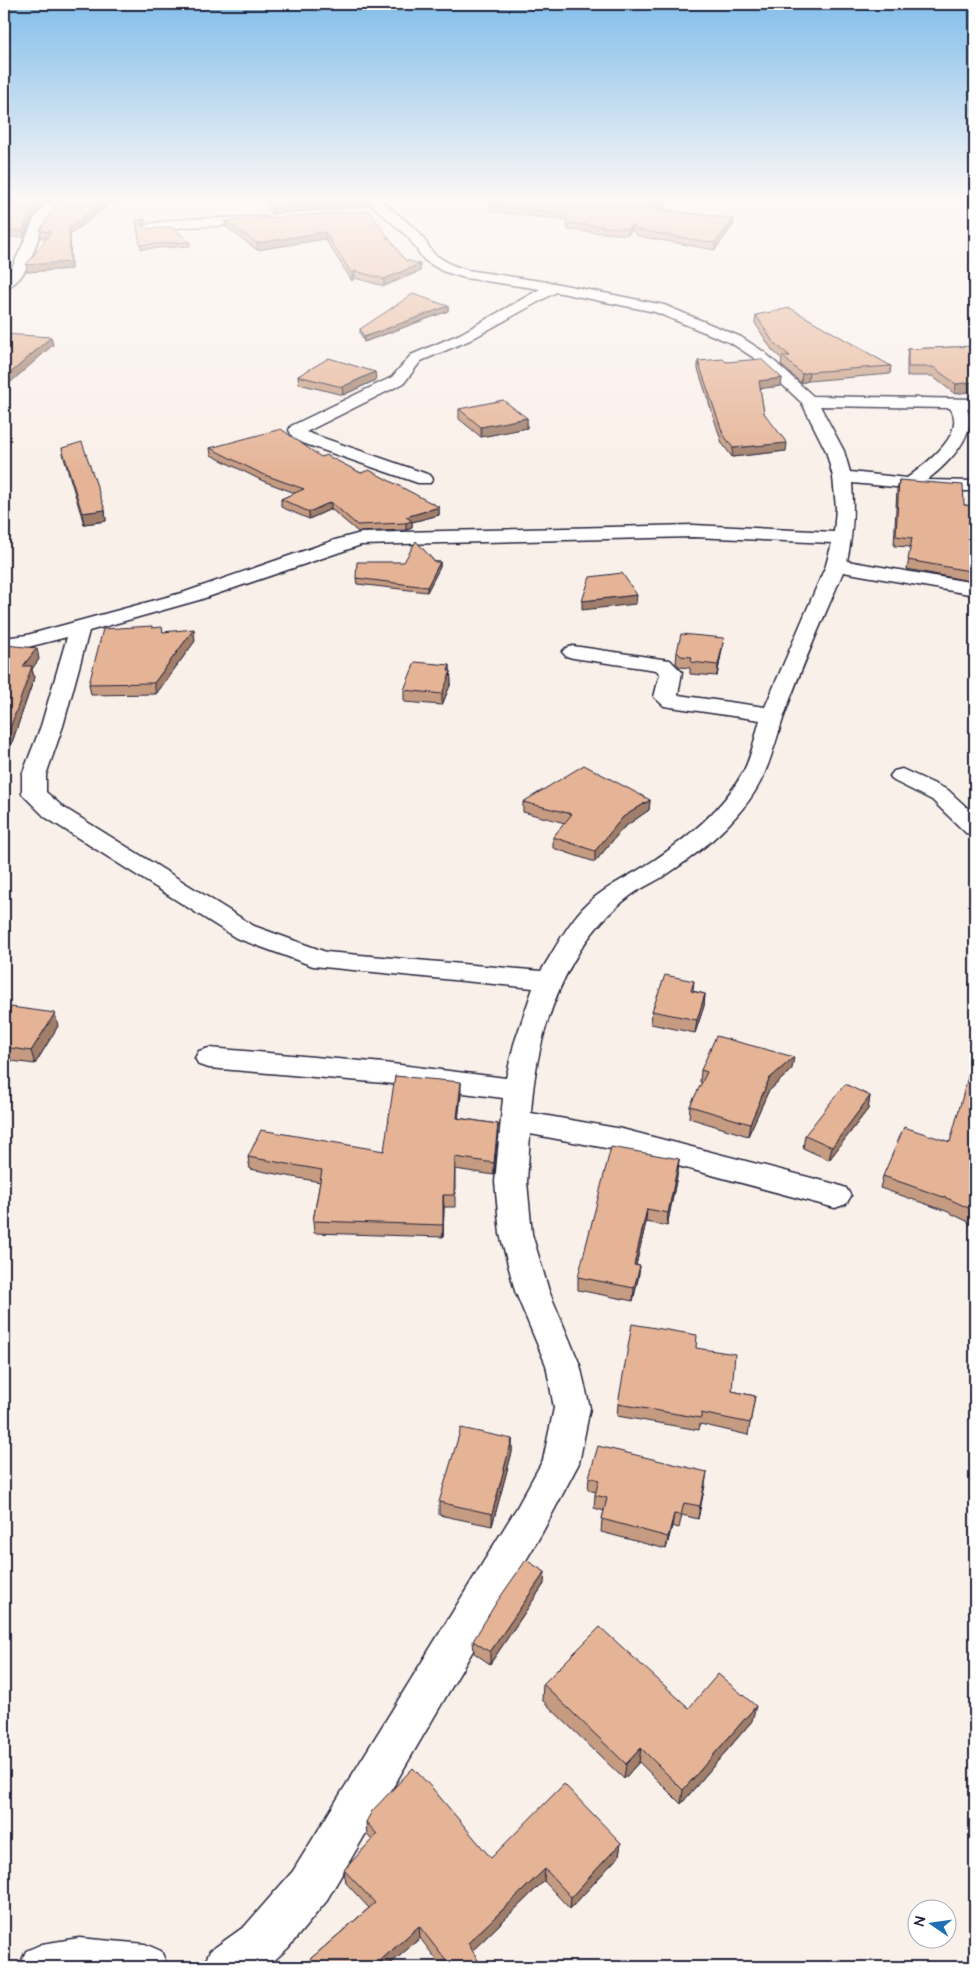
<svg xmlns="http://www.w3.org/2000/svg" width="979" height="1971" viewBox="0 0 979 1971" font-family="'Architects Daughter',sans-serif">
<rect width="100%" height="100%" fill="#faf0ea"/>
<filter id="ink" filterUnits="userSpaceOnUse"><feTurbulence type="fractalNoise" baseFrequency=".02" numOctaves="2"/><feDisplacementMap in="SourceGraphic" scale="10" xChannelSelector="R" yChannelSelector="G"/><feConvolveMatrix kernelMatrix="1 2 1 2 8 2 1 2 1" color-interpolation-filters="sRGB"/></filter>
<g filter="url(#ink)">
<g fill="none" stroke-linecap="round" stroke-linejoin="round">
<defs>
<path id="minor" d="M 50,197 L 63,197 C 56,207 49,216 43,227 C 34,245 28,283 4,288 L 4,277 L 13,266 L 33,221 Z
M 363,197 L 377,197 L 418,231 L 434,254 L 452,265 L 467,270 L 554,283 L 664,305 L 741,337 L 764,352 L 813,396 L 975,399 L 975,409 L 967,409 C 979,435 945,466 927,480 L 975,481 L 975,491 L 938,491 L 852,483 C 854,510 853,534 847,561 L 975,583 L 975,595 L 843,572 C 823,620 801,667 784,716 C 772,751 768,778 743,808 C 723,833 696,855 669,873 C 657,881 642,887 630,896 C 565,944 536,1034 531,1113 L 622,1129 L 835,1184 L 846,1188 L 851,1196 L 846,1204 L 835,1208 L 622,1151 L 530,1134 L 527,1182 L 532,1234 L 549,1291 L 580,1365 L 590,1408 L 579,1463 L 542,1533 L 325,1903 L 288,1948 L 267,1967 L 203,1967 L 210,1951 L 245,1926 L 293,1871 L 516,1509 L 543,1460 L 554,1408 L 546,1365 L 515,1291 L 500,1234 L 495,1182 L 503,1098 L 384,1083 L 209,1068 L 199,1065 L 195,1058 L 199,1051 L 209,1048 L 384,1063 L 506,1078 L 514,1044 L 533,988 L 313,966 L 236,938 L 45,817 L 22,794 L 22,775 L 41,726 L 67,637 L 28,647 L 4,650 L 4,638 L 27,635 L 185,592 L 335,540 L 361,533 L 693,525 L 834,532 L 836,508 L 833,477 L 826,451 L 802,403 L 754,358 L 731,343 L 655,312 L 556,292 L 470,340 L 421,361 L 404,383 L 306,432 L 430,475 L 433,479 L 430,483 L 418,483 L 294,440 L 289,430 L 291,426 L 392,377 L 411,355 L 460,334 L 540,289 L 465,278 L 442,271 L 424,260 L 408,237 ZM 820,406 L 950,408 C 968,434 924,465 907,478 L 850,472 L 844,451 ZM 693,537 L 832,543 L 826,565 L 765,707 L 678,695 L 682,672 L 670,660 L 662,659 L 573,646 L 566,648 L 562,652 L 566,656 L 573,658 L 656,670 L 660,674 L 654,697 L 664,706 L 760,720 C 755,737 751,759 742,774 C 722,810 687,838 653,861 C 632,875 608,885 589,902 C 569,920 555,949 541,971 L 326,952 L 254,926 L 63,807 L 46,792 L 46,775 L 63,726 L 89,631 L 199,600 L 361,545 Z
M 263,217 L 268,218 L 269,221 L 268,224 L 185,227 L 147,232 L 141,228 C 150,217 244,218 263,217 Z
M 902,769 L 948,790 L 975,815 L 975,835 L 966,833 L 932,800 L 894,781 L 890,776 L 894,771 Z
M 79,1938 L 145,1944 L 161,1951 L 168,1967 L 19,1967 L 26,1951 L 42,1944 Z"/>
</defs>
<use href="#minor" stroke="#22223b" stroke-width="3"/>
<use href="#minor" fill="#fff" fill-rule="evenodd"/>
</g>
<path fill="#c59b82" stroke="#22223b" d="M 17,197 L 49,197 L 31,220 L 24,237 L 4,237 L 4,210 Z
M 60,197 L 117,197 L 117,199 L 70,234 L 71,269 L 27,272 L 46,238 L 41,238 L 40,231 Z
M 264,197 L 365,197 L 367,206 L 271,214 L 265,202 Z
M 490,205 L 666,205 L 658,209 L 734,219 L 733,225 L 715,250 L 638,236 L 632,231 L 628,235 L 568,230 L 566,220 L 490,211 Z
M 136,220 L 145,223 L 142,226 L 148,229 L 190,242 L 190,246 L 141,249 Z
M 225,221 L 388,237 L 388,238 L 405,260 L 420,264 L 420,271 L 384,286 L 355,278 L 352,281 L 325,239 L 257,250 L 226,227 Z
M 448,306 L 448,311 L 364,342 L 360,333 L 360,329 Z
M 756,315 L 891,366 L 890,374 L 808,381 L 801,383 L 781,365 L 782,359 L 772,350 L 755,323 Z
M 975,346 L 955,394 L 932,376 L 907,376 L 907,358 L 908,349 Z
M 698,361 L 726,362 L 782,378 L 781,386 L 760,388 L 764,413 L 786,451 L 732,457 L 722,443 L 698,369 Z
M 375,372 L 376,380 L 343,395 L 299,384 L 298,376 Z
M 459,409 L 527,418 L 527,428 L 481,437 L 459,419 Z
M 62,448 L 105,510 L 106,521 L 84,524 L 64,458 Z
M 210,448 L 321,457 L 361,473 L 439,507 L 439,515 L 412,522 L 412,528 L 406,530 L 358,532 L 331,509 L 309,519 L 281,507 L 281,499 L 295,493 L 263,481 L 211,455 Z
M 899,480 L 964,505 L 975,506 L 975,582 L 907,569 L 911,547 L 894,546 L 897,489 Z
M 435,562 L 440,562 L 440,567 L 427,592 L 357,584 L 356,578 Z
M 153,628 L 163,632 L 195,641 L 156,694 L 91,695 L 89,684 Z
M 724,638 L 722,649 L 717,676 L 690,674 L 690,668 L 680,667 L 676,663 L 677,652 Z
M 4,645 L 39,659 L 32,669 L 34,678 L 9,751 L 4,752 Z
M 450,671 L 451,683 L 442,705 L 404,702 L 404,690 Z
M 650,800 L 649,810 L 623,828 L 595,862 L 553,848 L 553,837 L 565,823 L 523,812 L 523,802 Z
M 694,981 L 693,991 L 705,994 L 704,1006 L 695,1033 L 651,1024 L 652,1011 Z
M 4,1019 L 58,1026 L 35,1064 L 4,1060 Z
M 792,1069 L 768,1092 L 748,1136 L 689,1118 L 690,1106 L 702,1083 L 700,1082 L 701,1070 Z
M 975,1075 L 975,1225 L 946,1211 L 880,1188 L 883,1176 L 950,1142 Z
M 461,1095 L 458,1118 L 498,1124 L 497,1136 L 494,1175 L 455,1169 L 455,1207 L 444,1207 L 443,1237 L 314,1233 L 313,1221 L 320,1182 L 250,1169 L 248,1157 L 384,1151 Z
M 870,1096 L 868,1109 L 829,1160 L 803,1148 L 805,1135 Z
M 679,1159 L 678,1171 L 667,1226 L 646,1222 L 636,1265 L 640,1266 L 638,1279 L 633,1301 L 578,1290 L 578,1277 Z
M 696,1348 L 732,1391 L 755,1396 L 748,1435 L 700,1424 L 699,1430 L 617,1416 L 618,1404 Z
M 512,1439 L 512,1452 L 492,1526 L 439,1515 L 439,1502 Z
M 589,1477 L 705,1485 L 698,1519 L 682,1515 L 679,1528 L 672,1526 L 666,1549 L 601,1532 L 602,1519 L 604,1511 L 594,1508 L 595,1495 L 596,1492 L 588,1490 Z
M 544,1584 L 490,1664 L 474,1653 L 473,1641 Z
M 543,1684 L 689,1708 L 752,1721 L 681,1804 L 639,1762 L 624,1779 L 542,1700 Z
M 366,1822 L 491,1858 L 621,1843 L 619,1856 L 570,1909 L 544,1881 L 472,1951 L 482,1967 L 442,1967 L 420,1938 L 387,1967 L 301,1967 L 369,1908 L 346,1883 L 344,1870 L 372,1840 L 367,1835 Z"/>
<path fill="#a07e6a" stroke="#22223b" d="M 43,197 L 49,197 L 31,220 L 24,237 L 23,231 L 30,214 Z
M 110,197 L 117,197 L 117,199 L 70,234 L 71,269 L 27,272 L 26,265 L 69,228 Z
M 666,198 L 666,205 L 648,214 L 648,208 Z
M 367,200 L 367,206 L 271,214 L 271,208 Z
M 145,219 L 145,223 L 139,228 L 139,224 Z
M 734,219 L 733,225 L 715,250 L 715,243 Z
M 632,225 L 632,231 L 628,235 L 628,229 Z
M 325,232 L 325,239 L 257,250 L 257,243 Z
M 420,264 L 420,271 L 384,286 L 384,279 Z
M 355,271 L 355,278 L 352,281 L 352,274 Z
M 448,306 L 448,311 L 364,342 L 364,337 Z
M 51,337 L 53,345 L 4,388 L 4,379 Z
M 375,372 L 376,380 L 343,395 L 342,387 Z
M 809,372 L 808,381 L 801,383 L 802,374 Z
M 782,378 L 781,386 L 758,389 L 759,381 Z
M 975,382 L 975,391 L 955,394 L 956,384 Z
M 527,418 L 527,428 L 481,437 L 481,427 Z
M 787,443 L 786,451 L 732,457 L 733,448 Z
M 331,502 L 331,509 L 309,519 L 309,512 Z
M 439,507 L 439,515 L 412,522 L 412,528 L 406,530 L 406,517 Z
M 105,510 L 106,521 L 84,524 L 82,513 Z
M 440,562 L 440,567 L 427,592 L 427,587 Z
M 637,595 L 636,604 L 582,610 L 582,601 Z
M 194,629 L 195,641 L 156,694 L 154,683 Z
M 724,638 L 722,649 L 717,676 L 718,665 Z
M 37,648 L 39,659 L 32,669 L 34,678 L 9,751 L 6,740 L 23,666 Z
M 450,665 L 451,683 L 442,705 L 442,694 Z
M 650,800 L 649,810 L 623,828 L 595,862 L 595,851 L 623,817 Z
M 705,994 L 704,1006 L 695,1033 L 697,1020 Z
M 55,1013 L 58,1026 L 35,1064 L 31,1051 Z
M 794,1057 L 792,1069 L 768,1092 L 748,1136 L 750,1124 L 769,1079 Z
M 461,1082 L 461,1095 L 457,1130 L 457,1118 Z
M 870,1096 L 868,1109 L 829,1160 L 832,1147 Z
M 498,1124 L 497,1136 L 494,1175 L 494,1163 Z
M 679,1159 L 678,1171 L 667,1226 L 668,1213 Z
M 443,1195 L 444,1207 L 443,1237 Z
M 647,1209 L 646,1222 L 633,1278 L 634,1265 Z
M 640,1266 L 638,1279 L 633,1301 L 634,1288 Z
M 512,1439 L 512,1452 L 492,1526 L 492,1514 Z
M 707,1472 L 705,1485 L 698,1519 L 700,1506 Z
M 674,1514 L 672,1526 L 666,1549 L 668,1537 Z
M 545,1572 L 544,1584 L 490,1664 L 490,1652 Z
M 756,1706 L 752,1721 L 681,1804 L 683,1790 Z
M 641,1748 L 639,1762 L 624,1779 L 626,1764 Z
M 621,1843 L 619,1856 L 570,1909 L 571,1897 Z
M 545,1869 L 544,1881 L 468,1955 L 468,1943 Z
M 419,1926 L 420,1938 L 387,1967 L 373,1967 Z"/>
<path fill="#e5b497" stroke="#22223b" d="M 17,197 L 43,197 L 30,214 L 23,231 L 4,230 L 4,210 Z
M 60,197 L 110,197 L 69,228 L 70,262 L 26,265 L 51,232 L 40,231 Z
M 265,197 L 365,197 L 367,200 L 271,208 Z
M 514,197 L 660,197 L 666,198 L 648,208 L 734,219 L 715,243 L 638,230 L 632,225 L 628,229 L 568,223 L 566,214 L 490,205 Z
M 369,211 L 388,237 L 386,238 L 389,238 L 405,260 L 420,264 L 384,279 L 355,271 L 352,274 L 325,232 L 257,243 L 225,221 Z
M 145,219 L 139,224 L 148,229 L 172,227 L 190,242 L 140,245 L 136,220 Z
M 413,294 L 448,306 L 364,337 L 360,329 Z
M 790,308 L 891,366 L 809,372 L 802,374 L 782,356 L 790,356 L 773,342 L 756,315 Z
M 4,334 L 51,337 L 4,379 Z
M 975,346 L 975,382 L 956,384 L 933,367 L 908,367 L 908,349 Z
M 329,358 L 375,372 L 342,387 L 298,376 Z
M 723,359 L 726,362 L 761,359 L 782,378 L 759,381 L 764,413 L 787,443 L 733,448 L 723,434 L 698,361 Z
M 503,400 L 527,418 L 481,427 L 459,409 Z
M 281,429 L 321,457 L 326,455 L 361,473 L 369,470 L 439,507 L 406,517 L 412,521 L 405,523 L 357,525 L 331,502 L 309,512 L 281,499 L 304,489 L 262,474 L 210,448 Z
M 82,442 L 105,510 L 82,513 L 62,448 Z
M 899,480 L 963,485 L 964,505 L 975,506 L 975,572 L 908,560 L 912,538 L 896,536 Z
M 416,541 L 435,562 L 440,562 L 427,587 L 356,578 L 357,562 L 404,562 Z
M 622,573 L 637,595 L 582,601 L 590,577 Z
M 152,626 L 152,628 L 162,627 L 163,632 L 194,629 L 154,683 L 89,684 L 103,629 Z
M 681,634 L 724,638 L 718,665 L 691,662 L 692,657 L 681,656 L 677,652 Z
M 4,645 L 37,648 L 23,666 L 32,666 L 6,740 L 4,740 Z
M 415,662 L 450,665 L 448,671 L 451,671 L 442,694 L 404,690 Z
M 584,765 L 650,800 L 623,817 L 595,851 L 553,837 L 572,814 L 523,802 Z
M 665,975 L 694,981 L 691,991 L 705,994 L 697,1020 L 652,1011 Z
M 11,1007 L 55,1013 L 31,1051 L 4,1047 L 4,1019 Z
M 716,1036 L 794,1057 L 769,1079 L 750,1124 L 690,1106 L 707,1072 L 701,1070 Z
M 969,1073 L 975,1075 L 975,1211 L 949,1199 L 883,1176 L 904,1127 L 950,1142 Z
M 395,1076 L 461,1082 L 457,1118 L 498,1124 L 494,1163 L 455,1157 L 454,1195 L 443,1195 L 443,1225 L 313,1221 L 322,1170 L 248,1157 L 261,1130 L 384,1151 Z
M 845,1084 L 870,1096 L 832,1147 L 805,1135 Z
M 611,1147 L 679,1159 L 668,1213 L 647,1209 L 634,1265 L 640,1266 L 634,1288 L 578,1277 Z
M 632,1324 L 697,1335 L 696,1348 L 735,1354 L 732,1391 L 755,1396 L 750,1423 L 701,1413 L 701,1418 L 618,1404 Z
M 461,1428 L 512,1439 L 492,1514 L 439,1502 Z
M 598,1446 L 707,1472 L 700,1506 L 684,1503 L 681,1515 L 674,1514 L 668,1537 L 602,1519 L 607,1498 L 595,1495 L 599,1480 L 589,1477 Z
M 526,1560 L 545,1572 L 490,1652 L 473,1641 L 496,1603 Z
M 600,1627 L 689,1708 L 718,1674 L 756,1706 L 683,1790 L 641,1748 L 626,1764 L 543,1684 Z
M 413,1768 L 433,1789 L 491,1858 L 564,1784 L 621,1843 L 571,1897 L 545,1869 L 468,1943 L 482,1967 L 451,1967 L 419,1926 L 373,1967 L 301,1967 L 375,1903 L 344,1870 L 377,1834 L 366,1822 L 372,1811 Z"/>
</g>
<linearGradient id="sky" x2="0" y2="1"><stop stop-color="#83beea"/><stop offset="0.42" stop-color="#fdf8f6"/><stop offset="1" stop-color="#fdf8f6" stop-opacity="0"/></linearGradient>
<rect width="979" height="473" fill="url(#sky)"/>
<rect width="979" height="1971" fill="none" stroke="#fff" stroke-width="20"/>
<rect x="10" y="10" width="959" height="1951" fill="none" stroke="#22223b" stroke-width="2" filter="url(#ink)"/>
<g transform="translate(932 1924) rotate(283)"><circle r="24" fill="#ffffff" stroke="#a7a7b1"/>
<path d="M0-4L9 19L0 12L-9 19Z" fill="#1f6fb2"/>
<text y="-8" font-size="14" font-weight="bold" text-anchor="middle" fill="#22223b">N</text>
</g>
</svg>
